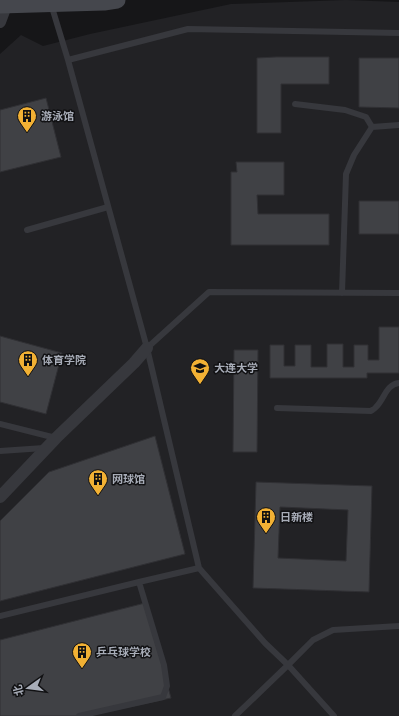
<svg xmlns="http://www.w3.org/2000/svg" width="399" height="716" viewBox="0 0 399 716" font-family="'Exo 2','Noto Sans SC',sans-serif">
<rect width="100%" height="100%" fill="#161618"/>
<path fill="#222225" d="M 346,0 L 399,2 L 399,716 L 0,716 L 0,54 L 21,35 L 43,46 L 90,34 L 231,4 Z"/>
<path fill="#404145" stroke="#303034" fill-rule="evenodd" d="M 276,57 L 329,57 L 329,84 L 281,84 L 281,133 L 257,133 L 257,58 Z
M 359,58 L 399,58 L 399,108 L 359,107 Z
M 46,98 L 61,157 L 0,172 L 0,110 Z
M 236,162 L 284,162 L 284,195 L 257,195 L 258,214 L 329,214 L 329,245 L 231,245 L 231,172 L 237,172 Z
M 359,201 L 399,201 L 399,234 L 359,234 Z
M 379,327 L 399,327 L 399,373 L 367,373 L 367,378 L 270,378 L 270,345 L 284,345 L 284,366 L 295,366 L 295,345 L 311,345 L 311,367 L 327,367 L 327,344 L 343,344 L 343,367 L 354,367 L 354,345 L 368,345 L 368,360 L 379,360 Z
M 0,336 L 62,353 L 46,414 L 0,402 Z
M 234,350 L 258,350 L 257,452 L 233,452 Z
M 155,436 L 185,554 L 0,601 L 0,521 L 49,472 Z
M 256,482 L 372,486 L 369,592 L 253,588 ZM 280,507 L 348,510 L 346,561 L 278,558 Z
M 145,603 L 171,698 L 86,716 L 0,716 L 0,640 Z"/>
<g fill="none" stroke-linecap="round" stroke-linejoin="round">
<path stroke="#37383d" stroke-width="6" d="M 51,4 L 68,60
M 295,104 L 345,110 L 366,117 L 372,127
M 27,230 L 108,207
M 342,293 L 346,174 L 354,155 L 372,127 L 399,125
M 147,348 L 68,60 L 188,29 L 399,33
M 277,408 L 371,411 C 372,410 375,409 376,407 C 384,400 386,384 399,383
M 0,424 L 56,438
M 0,451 L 44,448
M 0,616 L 139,582 L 199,568
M 79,716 L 163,697 L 167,686 L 164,665 L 139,582
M 235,716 L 288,665 L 313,640 L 333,630 L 399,626
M 334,716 L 288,665 L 265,643 L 199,568 L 147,348 L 209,292 L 399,293"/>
<path stroke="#37383d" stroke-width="12" d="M 0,22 L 6,6
M 0,497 L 56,438 L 134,363 L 147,348"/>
<path stroke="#45474d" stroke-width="17" d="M 0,5 L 104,2 L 117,0"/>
</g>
<defs>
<symbol id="building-pin" viewBox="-11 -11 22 30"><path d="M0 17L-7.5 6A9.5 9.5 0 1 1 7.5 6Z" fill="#f2b134" stroke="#111113"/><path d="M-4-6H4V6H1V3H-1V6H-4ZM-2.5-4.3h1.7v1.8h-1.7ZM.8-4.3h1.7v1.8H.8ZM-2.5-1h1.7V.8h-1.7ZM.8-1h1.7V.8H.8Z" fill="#111"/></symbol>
<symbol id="university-pin" viewBox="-11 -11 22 30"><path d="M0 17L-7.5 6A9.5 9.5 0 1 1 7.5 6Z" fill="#f2b134" stroke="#111113"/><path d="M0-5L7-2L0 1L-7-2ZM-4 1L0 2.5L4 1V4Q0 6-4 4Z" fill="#111"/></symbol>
</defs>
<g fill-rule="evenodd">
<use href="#building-pin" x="16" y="105" width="22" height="30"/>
<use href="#building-pin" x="17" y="349" width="22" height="30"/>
<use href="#university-pin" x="189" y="357" width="22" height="30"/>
<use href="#building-pin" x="87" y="468" width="22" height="30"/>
<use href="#building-pin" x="255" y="506" width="22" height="30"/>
<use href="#building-pin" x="71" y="641" width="22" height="30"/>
</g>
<g text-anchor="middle" stroke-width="3" stroke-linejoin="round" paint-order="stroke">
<g font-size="11" font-weight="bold" fill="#a8adb8" stroke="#111113" text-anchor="start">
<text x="41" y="120">游泳馆</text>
<text x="42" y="364">体育学院</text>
<text x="214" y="372">大连大学</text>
<text x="112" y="483">网球馆</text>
<text x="280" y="521">日新楼</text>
<text x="96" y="656">乒乓球学校</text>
</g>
</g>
<g transform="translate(28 688) rotate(256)" stroke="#111113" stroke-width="3" paint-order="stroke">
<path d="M0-3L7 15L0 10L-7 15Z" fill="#a8adb8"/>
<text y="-6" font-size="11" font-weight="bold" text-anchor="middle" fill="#a8adb8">北</text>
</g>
</svg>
